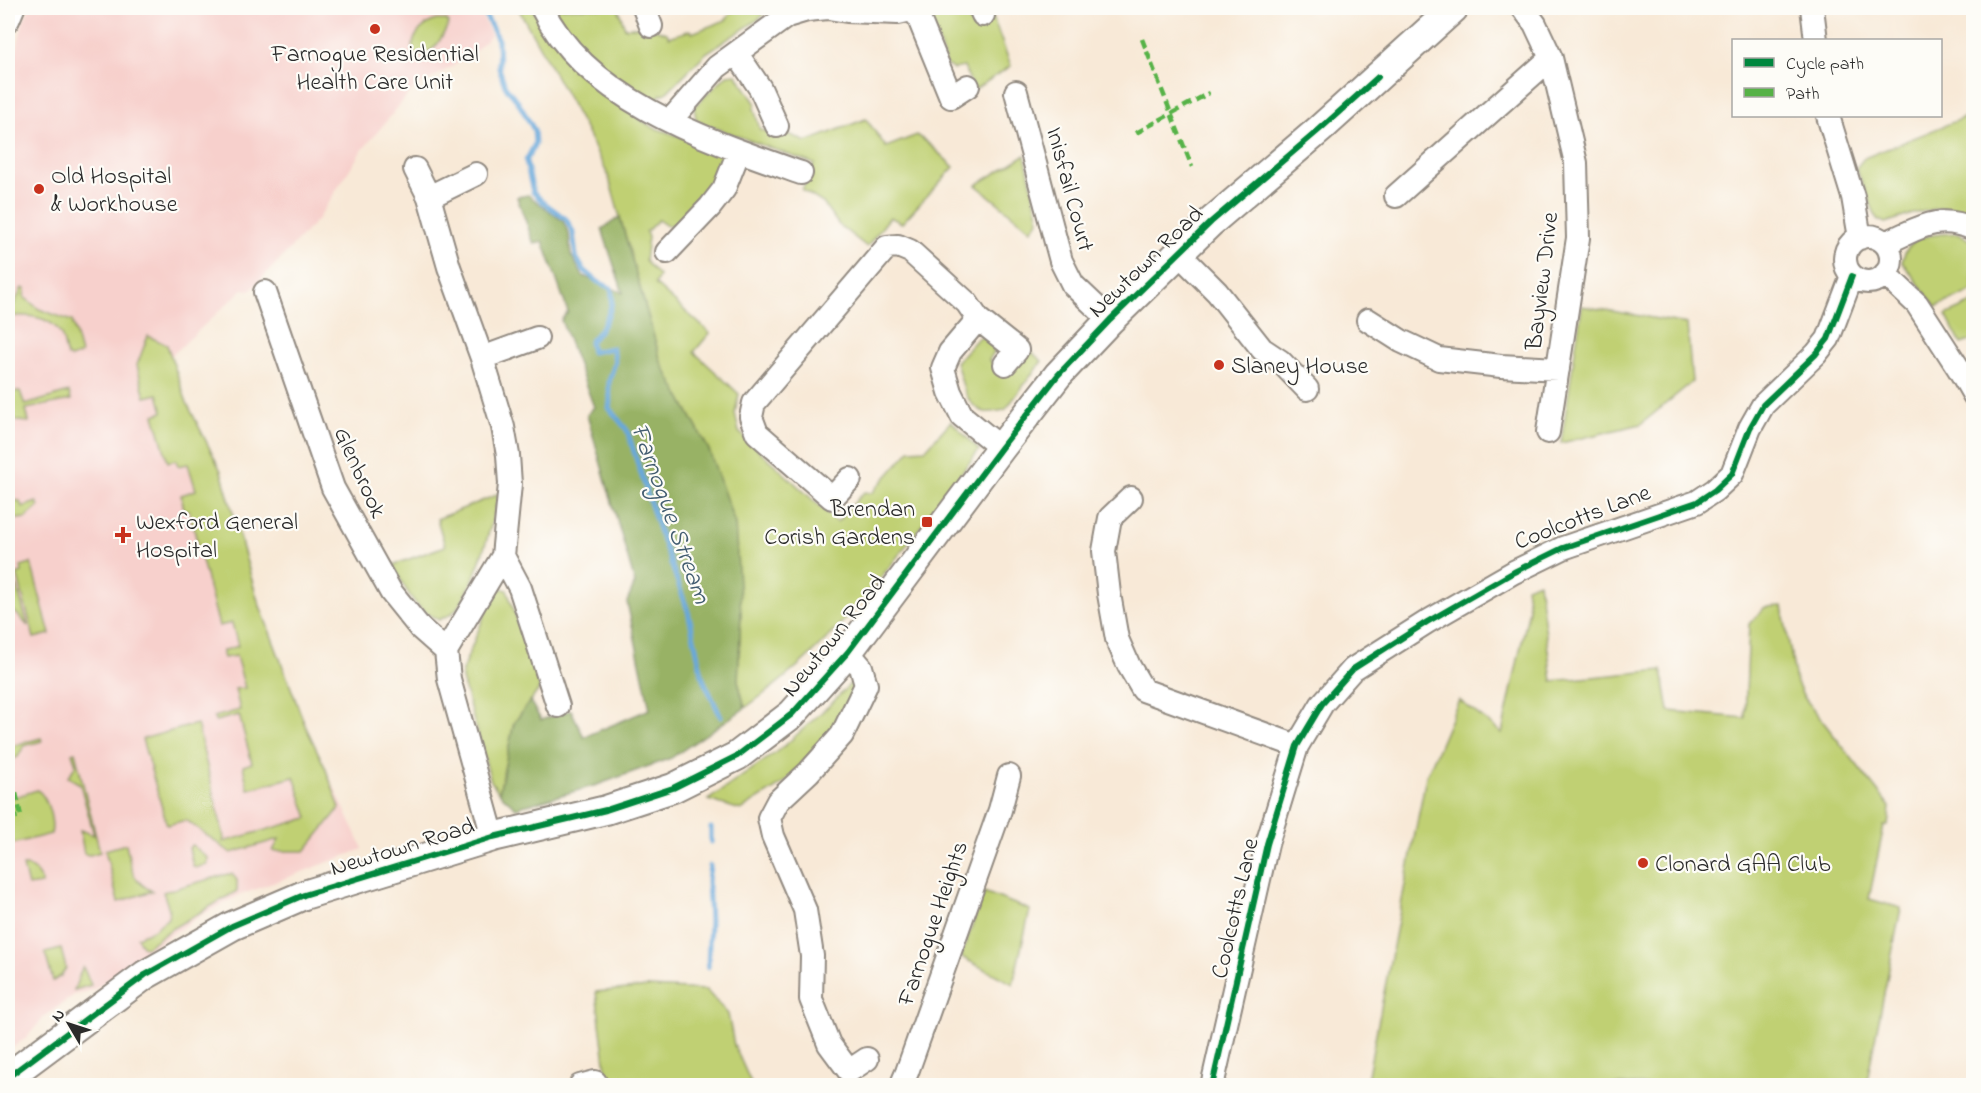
<svg xmlns="http://www.w3.org/2000/svg" width="1981" height="1093" viewBox="0 0 1981 1093" font-family="'Indie Flower',sans-serif">
<rect width="100%" height="100%" fill="#fdfcf7"/>
<filter id="ink" filterUnits="userSpaceOnUse"><feTurbulence type="fractalNoise" baseFrequency=".0167" numOctaves="2"/><feDisplacementMap in="SourceGraphic" scale="12" xChannelSelector="R" yChannelSelector="G"/><feConvolveMatrix kernelMatrix="1 2 1 2 8 2 1 2 1" color-interpolation-filters="sRGB"/></filter>
<filter id="wash" filterUnits="userSpaceOnUse"><feTurbulence type="fractalNoise" baseFrequency=".008" numOctaves="4" result="noise"/><feDisplacementMap in="SourceGraphic" scale="24" xChannelSelector="R" yChannelSelector="G"/><feGaussianBlur stdDeviation="1.35" result="paint"/><feColorMatrix in="noise" values="0 0 0 0 0 0 0 0 0 0 0 0 0 0 0 0 0 1.4 0 .05"/><feComposite in="paint" operator="in"/></filter>
<g filter="url(#wash)">
<rect width="100%" height="100%" fill="#f8e9d7"/>
<path fill="#f7d0cc" d="M 30,8 L 478,8 L 491,35 L 470,56 L 412,90 L 360,153 L 318,219 L 250,291 L 243,289 L 170,357 L 187,403 L 221,471 L 257,598 L 305,725 L 363,849 L 238,896 L 203,914 L 149,949 L 95,989 L 74,995 L 44,1017 L 26,1038 L 8,1051 L 8,90 L 23,21 Z"/>
<path fill="#c0d073" stroke="#767e4f" stroke-width="1.5" d="M 518,8 L 531,8 L 617,104 L 652,127 L 711,147 L 719,150 L 723,157 C 723,184 693,222 667,226 L 658,220 L 646,232 L 648,237 L 645,261 L 659,276 L 655,284 L 710,333 L 694,352 L 739,394 L 735,413 L 739,432 L 837,522 L 864,492 L 872,493 L 910,450 L 926,449 L 951,421 L 979,450 C 932,510 888,574 835,630 C 808,659 777,685 745,708 L 738,681 L 741,613 L 709,450 L 661,362 L 608,175 L 584,127 Z
M 553,8 L 618,8 L 625,28 C 638,25 654,28 667,33 L 669,37 L 691,30 L 692,33 L 726,20 L 735,8 L 768,8 L 759,19 L 706,53 L 666,93 L 660,95 L 655,103 C 614,80 578,48 553,8 Z
M 937,8 L 963,8 L 970,23 L 992,15 L 1011,66 L 974,90 L 964,67 L 953,69 L 946,64 L 931,20 Z
M 436,20 L 446,20 L 449,23 C 439,42 436,54 413,56 C 410,38 420,26 436,20 Z
M 736,74 L 756,104 L 754,108 L 760,130 L 791,135 L 806,142 L 866,119 L 886,147 L 917,135 C 930,143 941,156 954,167 L 902,223 L 890,217 L 867,247 L 839,225 L 823,203 L 802,190 L 814,164 L 702,123 L 696,119 L 694,107 L 727,75 Z
M 1973,114 L 1973,214 C 1949,199 1910,215 1885,223 L 1877,219 L 1856,168 L 1864,158 Z
M 1025,155 L 1039,220 L 1031,230 L 976,185 Z
M 1959,233 L 1973,243 L 1973,291 L 1936,307 L 1902,262 C 1908,232 1935,235 1959,233 Z
M 22,288 L 25,289 L 24,297 L 39,309 L 72,321 L 81,354 L 71,358 L 67,356 C 65,350 64,343 62,337 C 54,316 26,314 8,317 Z
M 1973,303 L 1973,340 L 1961,344 L 1946,315 Z
M 1582,306 L 1687,324 L 1692,382 L 1641,424 L 1561,443 Z
M 148,336 L 167,345 L 187,403 L 221,471 L 257,598 L 305,725 L 325,767 L 340,808 L 305,851 L 273,851 L 279,839 L 231,853 L 186,820 L 167,825 L 142,739 L 197,724 L 224,838 L 223,842 L 308,818 L 294,777 L 248,789 L 243,766 L 252,763 L 239,715 L 215,721 L 214,717 L 240,710 L 235,689 L 245,688 L 236,656 L 224,658 L 222,651 L 238,646 L 232,623 L 219,626 L 189,510 L 184,510 L 181,495 L 196,490 L 188,464 L 178,466 L 176,460 L 168,462 L 154,415 L 163,412 L 158,394 L 145,397 L 137,365 Z
M 983,337 L 994,346 L 994,352 L 989,360 L 1006,375 L 1030,351 L 1042,361 L 1005,410 C 999,411 990,413 985,412 C 964,406 962,380 956,362 L 978,338 Z
M 20,391 L 25,405 L 69,392 L 71,400 L 26,409 L 29,422 L 17,421 L 11,417 L 9,401 L 12,392 Z
M 499,494 C 492,523 474,596 451,614 C 448,616 442,618 439,620 C 412,608 406,589 393,565 L 445,546 L 437,519 Z
M 8,500 L 20,501 L 22,507 L 37,502 L 39,506 L 26,518 L 8,520 Z
M 31,563 L 50,634 L 34,638 L 17,574 L 22,572 L 21,566 Z
M 1539,582 L 1552,681 L 1662,670 L 1669,711 L 1745,718 L 1749,624 L 1765,607 L 1782,606 L 1796,681 L 1803,696 L 1890,807 L 1888,826 L 1884,826 L 1869,899 L 1901,908 L 1866,1085 L 1366,1085 L 1426,777 L 1459,700 L 1502,733 L 1529,609 L 1526,587 Z
M 17,587 L 28,626 L 16,613 L 8,609 L 8,589 Z
M 498,587 L 507,590 L 540,688 L 514,723 L 499,793 L 491,781 L 462,679 L 462,671 L 491,599 Z
M 852,682 L 856,685 L 839,726 L 784,783 L 741,810 L 708,800 L 781,749 L 833,702 Z
M 41,738 L 42,741 L 24,746 L 18,757 L 8,761 L 8,747 Z
M 75,752 L 100,852 L 90,855 L 84,854 L 80,830 L 94,835 L 80,784 L 68,777 L 76,765 L 72,753 Z
M 37,790 C 48,796 54,823 51,834 L 8,845 L 8,799 Z
M 126,844 C 131,866 130,880 152,891 L 118,902 L 105,850 Z
M 192,845 L 208,858 L 207,864 L 196,868 L 193,866 L 189,848 Z
M 23,866 C 33,865 40,876 42,884 L 28,886 Z
M 228,874 L 232,874 L 237,880 L 237,891 L 173,928 L 146,947 L 142,946 L 137,937 L 153,930 L 168,918 L 169,909 L 163,892 Z
M 984,892 L 1030,910 L 1013,984 L 961,957 Z
M 61,949 L 66,968 L 61,976 L 53,981 L 45,953 Z
M 83,967 L 91,985 L 74,990 L 82,968 Z
M 648,987 L 706,990 L 728,1014 L 734,1045 L 752,1085 L 608,1085 L 596,992 Z"/>
<path fill="#98b265" stroke="#626e48" stroke-width="1.5" d="M 528,195 L 563,221 L 569,234 L 571,255 L 583,276 L 623,293 L 602,229 L 620,217 L 661,362 L 709,450 L 735,524 L 741,613 L 738,681 L 745,708 L 671,758 L 597,785 L 516,808 L 499,793 L 514,723 L 530,701 L 541,720 L 571,710 L 584,737 L 650,709 L 627,602 L 635,583 L 587,415 L 594,407 L 561,320 L 568,312 L 543,241 L 534,244 L 517,197 Z"/>
<g fill="none" stroke-linecap="round" stroke-linejoin="round">
<path stroke="#67a8da" stroke-width="5" d="M 482,8 L 498,40 L 499,68 L 505,86 L 518,102 L 534,130 L 535,144 L 526,161 L 533,192 L 543,202 L 566,219 L 573,232 L 576,257 L 583,269 L 598,282 L 611,288 C 616,307 603,328 590,342 L 592,352 L 612,348 C 619,367 611,367 609,383 C 608,392 612,395 609,408 L 627,430 L 658,527 L 688,611 L 703,679 L 721,717
M 711,842 L 711,828
M 708,967 L 710,921 L 708,880 L 710,866"/>
</g>
</g>
<g filter="url(#ink)">
<g fill="none" stroke-linecap="round" stroke-linejoin="round">
<defs>
<path id="minor" d="M 542,8 C 587,101 710,141 801,173
M 644,8 L 651,26
M 980,8 L 983,15
M 1523,8 L 1535,24 L 1551,58 L 1576,163 L 1578,238 L 1548,432
M 1812,8 L 1816,40
M 915,9 L 951,97 L 968,86
M 8,20 L 13,8
M 737,54 L 760,88 L 777,126
M 1016,92 L 1061,261 L 1073,285 L 1110,320
M 1828,116 L 1853,197 L 1860,238
M 670,121 L 717,67 L 787,16 L 807,10 L 828,8 L 847,11 L 898,13 L 920,8
M 415,169 L 429,197 L 449,267 L 482,358 L 503,427 L 508,455 L 510,484 L 503,556 L 446,651
M 1396,196 L 1551,58
M 429,197 L 476,174
M1845 259a23 23 0 1 1 46 0a23 23 0 1 1-46 0Z
M 1885,243 C 1919,229 1935,213 1974,229
M 667,252 L 710,207 L 724,189 L 739,151
M 1178,253 L 1217,292 L 1262,349 L 1280,361 L 1307,389
M 1885,274 L 1917,304 L 1959,369 L 1974,395
M 265,292 L 333,488 L 391,592 L 420,628 L 446,651 L 449,679 L 493,837
M 978,319 L 1017,350 L 1005,364
M 1368,320 L 1401,341 L 1439,359 L 1501,366 L 1558,369
M 482,358 L 537,338
M 850,479 L 832,498 L 757,433 L 751,417 L 754,403 L 887,247 L 898,246 L 910,251 L 967,303 L 978,319 L 950,352 L 943,368 L 950,392 L 962,416 L 1001,448
M 1131,498 L 1110,518 L 1104,551 L 1109,594 L 1117,639 L 1129,666 L 1143,690 L 1297,746
M 503,556 L 520,588 L 558,706
M 848,652 L 861,667 L 866,685 L 842,735 L 809,772 L 778,801 L 769,818 L 773,836 L 805,910 L 812,956 L 811,999 L 829,1044 L 849,1071 L 867,1059
M 580,1086 L 595,1082 L 595,1086
M 901,1086 L 907,1072 L 1000,810 L 1009,776
M 1212,1086 L 1267,844 L 1297,746 L 1322,704 L 1353,669 L 1427,622 L 1514,572 L 1563,548 L 1697,502 L 1715,490 L 1732,474 L 1750,428 L 1763,405 L 1816,354 L 1828,339 L 1852,276"/>
<path id="major" d="M 8,1077 L 145,975 L 232,926 L 304,895 L 493,837 L 606,810 L 673,788 L 737,756 L 792,714 L 848,652 L 1001,448 L 1058,375 L 1110,320 L 1211,222 L 1320,129 L 1454,8"/>
</defs>
<use href="#minor" stroke="#928a81" stroke-width="26"/>
<use href="#major" stroke="#928a81" stroke-width="32"/>
<use href="#minor" stroke="#fff" stroke-width="22"/>
<use href="#major" stroke="#fff" stroke-width="28"/>
<path stroke="#56b246" stroke-width="4.5" stroke-dasharray="9 4.5" stroke-linecap="butt" d="M 1142,39 L 1192,167
M 1136,133 L 1209,93
M 16,793 L 21,816 L 16,817"/>
<defs>
<path id="cycleway" d="M 8,1077 L 145,975 L 232,926 L 304,895 L 493,837 L 606,810 L 673,788 L 737,756 L 792,714 L 848,652 L 1001,448 L 1058,375 L 1110,320 L 1211,222 L 1320,129 L 1378,77
M 1212,1086 L 1267,844 L 1297,746 L 1322,704 L 1353,669 L 1427,622 L 1514,572 L 1563,548 L 1697,502 L 1715,490 L 1732,474 L 1750,428 L 1763,405 L 1816,354 L 1828,339 L 1852,276"/>
</defs>
<use href="#cycleway" stroke="#fdfcf7" stroke-width="10"/>
<use href="#cycleway" stroke="#00873e" stroke-width="6"/>
</g>
</g>
<g fill="#c8321e" stroke="#fdfcf7" stroke-width="2">
<circle cx="375" cy="29" r="6"/>
<circle cx="39" cy="189" r="6"/>
<circle cx="1219" cy="365" r="6"/>
<rect x="921" y="516" width="12" height="12" rx="3"/>
<path d="M120 526h6v6h6v6h-6v6h-6v-6h-6v-6h6z"/>
<circle cx="1643" cy="863" r="6"/>
</g>
<g text-anchor="middle" stroke-width="4.5" stroke-linejoin="round" paint-order="stroke">
<g font-size="24" fill="#2b2b2b" stroke="#fdfcf7" text-anchor="start">
<text x="375" y="61" text-anchor="middle">Farnogue Residential<tspan x="375" dy="28">Health Care Unit</tspan></text>
<text x="51" y="183">Old Hospital<tspan x="51" dy="28">&amp; Workhouse</tspan></text>
<text x="1231" y="373">Slaney House</text>
<text x="915" y="516" text-anchor="end">Brendan<tspan x="915" dy="28">Corish Gardens</tspan></text>
<text x="136" y="529">Wexford General<tspan x="136" dy="28">Hospital</tspan></text>
<text x="1655" y="871">Clonard GAA Club</text>
</g>
<g font-size="24" fill="#2b2b2b" stroke="#fdfcf7">
<text transform="translate(1071 189) rotate(75)" y="8">Inisfail Court</text>
<text transform="translate(1145 261) rotate(-44)" y="8">Newtown Road</text>
<text transform="translate(1541 281) rotate(-83)" y="8">Bayview Drive</text>
<text transform="translate(361 472) rotate(66)" y="8">Glenbrook</text>
<text transform="translate(1582 516) rotate(-21)" y="8">Coolcotts Lane</text>
<text transform="translate(833 635) rotate(-51)" y="8">Newtown Road</text>
<text transform="translate(402 846) rotate(-17)" y="8">Newtown Road</text>
<text transform="translate(1234 908) rotate(-77)" y="8">Coolcotts Lane</text>
<text transform="translate(932 923) rotate(-71)" y="8">Farnogue Heights</text>
</g>
<g font-size="26" font-style="italic" fill="#435d71" stroke="#fdfcf7">
<text transform="translate(672 513) rotate(70)" y="9">Farnogue Stream</text>
</g>
</g>
<rect width="1981" height="1093" fill="none" stroke="#fdfcf7" stroke-width="30"/>
<rect x="1732" y="39" width="210" height="78" fill="#fdfcf7" stroke="#a9a8a5" stroke-width="1.5"/>
<rect x="1744" y="58" width="30" height="9" fill="#00873e" stroke="#a9a8a5" stroke-width="1.5"/>
<text x="1786" y="69" font-size="18" fill="#2b2b2b">Cycle path</text>
<rect x="1744" y="88" width="30" height="9" fill="#56b246" stroke="#a9a8a5" stroke-width="1.5"/>
<text x="1786" y="99" font-size="18" fill="#2b2b2b">Path</text>
<g transform="translate(69 1024) rotate(309)" stroke="#fdfcf7" stroke-width="4.5" paint-order="stroke">
<path d="M0-4.5L10 22L0 15L-10 22Z" fill="#2b2b2b"/>
<text y="-9" font-size="16" font-weight="bold" text-anchor="middle" fill="#2b2b2b">N</text>
</g>
</svg>
